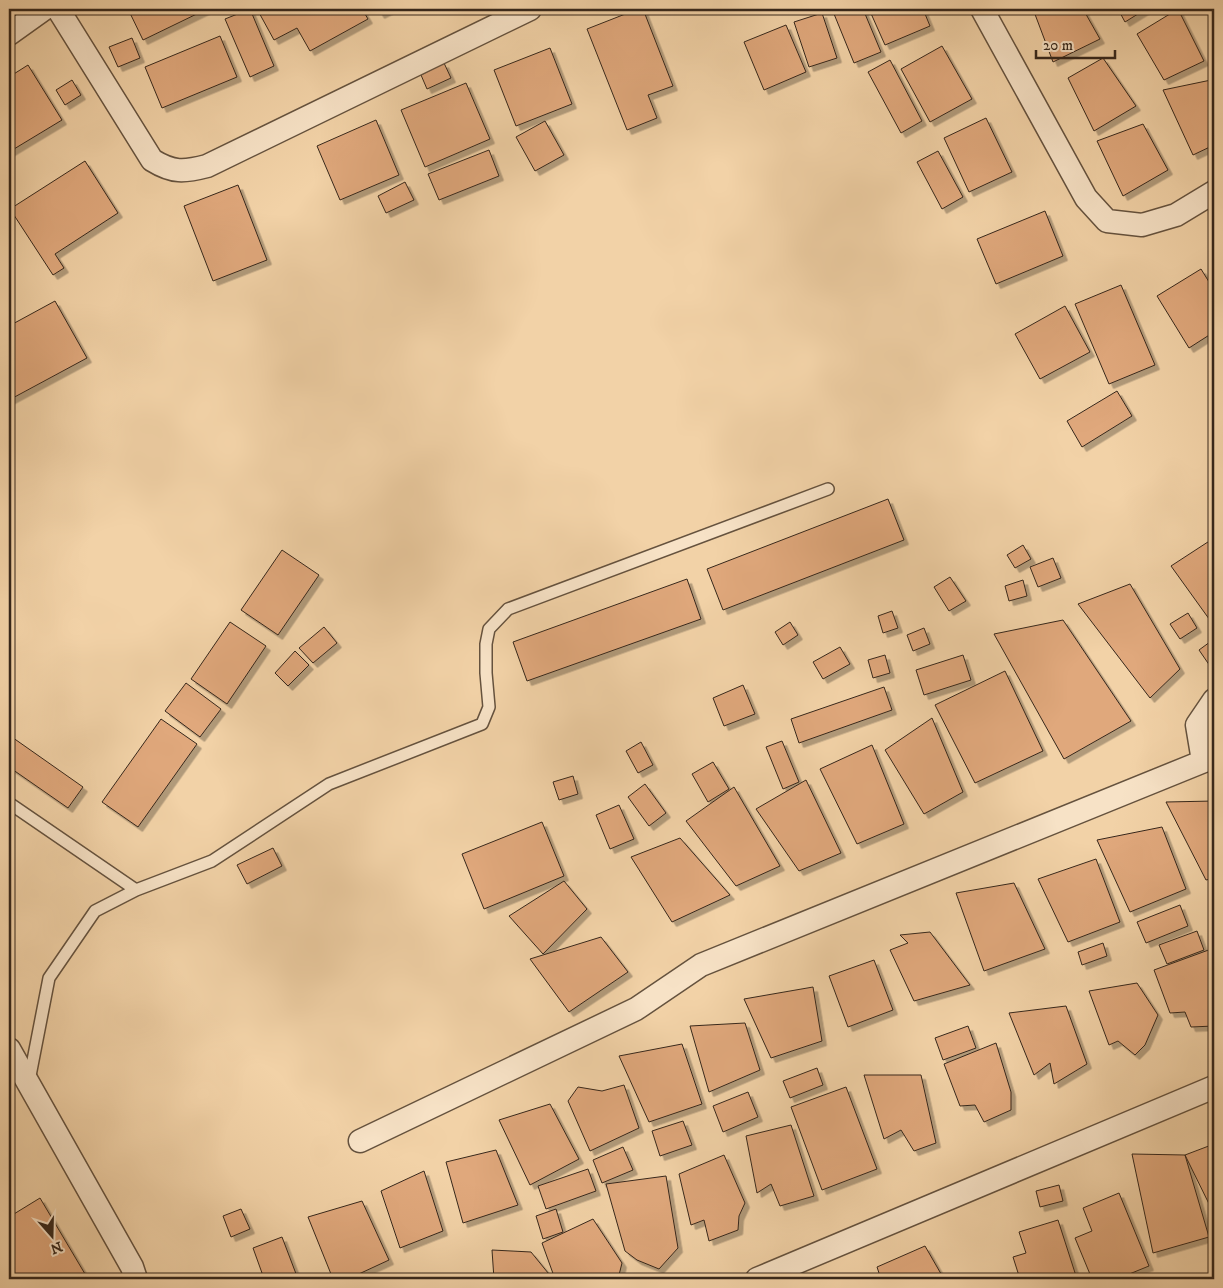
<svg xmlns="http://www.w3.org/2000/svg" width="1223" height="1288" viewBox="0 0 1223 1288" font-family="'IM FELL DW Pica',serif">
<defs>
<filter id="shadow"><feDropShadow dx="4.5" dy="4.5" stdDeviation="0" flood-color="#0004"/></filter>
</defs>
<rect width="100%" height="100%" fill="#f2d2a7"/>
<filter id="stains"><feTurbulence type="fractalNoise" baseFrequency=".004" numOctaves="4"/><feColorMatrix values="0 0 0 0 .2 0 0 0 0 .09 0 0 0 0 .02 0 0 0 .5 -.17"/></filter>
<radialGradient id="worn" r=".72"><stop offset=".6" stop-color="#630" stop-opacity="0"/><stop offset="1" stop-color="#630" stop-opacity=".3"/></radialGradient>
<path fill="#e0a87c" stroke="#36271b" filter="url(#shadow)" d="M 128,9 L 207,9 L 143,40 Z
M 250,9 L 274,66 L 250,77 L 225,19 Z
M 257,9 L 362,9 L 368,19 L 310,51 L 297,28 L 274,40 Z
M 377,9 L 390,9 L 380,14 Z
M 638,9 L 643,9 L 673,86 L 648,95 L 657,118 L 627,130 L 587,29 Z
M 832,9 L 863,9 L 881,52 L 854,63 Z
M 869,9 L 923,9 L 930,26 L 885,45 Z
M 1033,9 L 1083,9 L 1100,39 L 1053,62 Z
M 1118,9 L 1146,9 L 1125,22 Z
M 1178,9 L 1204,61 L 1164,80 L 1137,34 Z
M 822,13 L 837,58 L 809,67 L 794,22 Z
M 786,25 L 806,72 L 764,90 L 744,42 Z
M 220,36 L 237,77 L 162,108 L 145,67 Z
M 132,38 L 140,58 L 118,67 L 109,47 Z
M 942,46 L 972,99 L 930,122 L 901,69 Z
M 550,48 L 572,104 L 516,126 L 494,70 Z
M 1103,58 L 1136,106 L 1094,131 L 1068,78 Z
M 890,60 L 922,121 L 901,133 L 868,72 Z
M 444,63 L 451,78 L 427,89 L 421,75 Z
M 28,65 L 62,120 L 9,152 L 9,77 Z
M 72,80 L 81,95 L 65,105 L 56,90 Z
M 1211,80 L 1214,84 L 1214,145 L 1193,155 L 1163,90 Z
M 466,83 L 490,139 L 425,167 L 401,110 Z
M 986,118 L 1012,172 L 969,192 L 944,138 Z
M 376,120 L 399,175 L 340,200 L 317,146 Z
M 545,121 L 564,155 L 535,171 L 516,137 Z
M 1143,124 L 1168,170 L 1123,196 L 1097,141 Z
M 489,150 L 499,176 L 439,200 L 428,174 Z
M 938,151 L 963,197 L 942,209 L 917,162 Z
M 85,161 L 118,213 L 55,254 L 64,268 L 53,275 L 10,209 Z
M 405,182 L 414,200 L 386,213 L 378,196 Z
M 238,185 L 267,260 L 213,281 L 184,206 Z
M 1045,211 L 1063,256 L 996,284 L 977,239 Z
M 1201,269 L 1214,290 L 1214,332 L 1189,348 L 1157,296 Z
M 1121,285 L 1155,365 L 1109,384 L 1075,304 Z
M 55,301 L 87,358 L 9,400 L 9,326 Z
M 1065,306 L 1090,352 L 1040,379 L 1015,334 Z
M 1117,391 L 1132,416 L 1082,447 L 1067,421 Z
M 888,499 L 904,540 L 723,610 L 707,569 Z
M 1214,538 L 1214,621 L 1212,623 L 1171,566 Z
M 1023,545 L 1031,559 L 1015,568 L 1007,555 Z
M 282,550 L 319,575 L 278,635 L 241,610 Z
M 1053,558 L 1061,578 L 1038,587 L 1030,567 Z
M 950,577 L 966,601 L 949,611 L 934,587 Z
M 687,579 L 701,619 L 527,681 L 513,642 Z
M 1023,580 L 1027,596 L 1009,601 L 1005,586 Z
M 1130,584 L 1180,669 L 1150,698 L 1078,604 Z
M 892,611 L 898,628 L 883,633 L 878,616 Z
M 1188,613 L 1197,628 L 1180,639 L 1170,624 Z
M 1063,620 L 1131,721 L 1064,759 L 994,634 Z
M 230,622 L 266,646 L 227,704 L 191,679 Z
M 790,622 L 798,635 L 783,645 L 775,632 Z
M 324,627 L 337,643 L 313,663 L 299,648 Z
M 924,628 L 930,644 L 913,651 L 907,635 Z
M 1214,639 L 1214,663 L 1210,666 L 1199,650 Z
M 840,647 L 850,664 L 823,679 L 813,662 Z
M 295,651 L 309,665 L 288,686 L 275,673 Z
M 885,655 L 890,673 L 873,678 L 868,660 Z
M 963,655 L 971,680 L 924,695 L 916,670 Z
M 1005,671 L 1043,751 L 975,783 L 935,705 Z
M 186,683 L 221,709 L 200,737 L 165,711 Z
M 743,685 L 755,714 L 724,726 L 713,698 Z
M 884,687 L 892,710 L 799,743 L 791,719 Z
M 932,718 L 963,792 L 924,814 L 885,750 Z
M 161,719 L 197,744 L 138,827 L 102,802 Z
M 9,735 L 83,787 L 68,808 L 9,767 Z
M 782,741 L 799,782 L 783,789 L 766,747 Z
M 641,742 L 653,765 L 638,773 L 626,751 Z
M 872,745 L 904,824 L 857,844 L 820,769 Z
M 713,762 L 729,789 L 708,802 L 692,774 Z
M 573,776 L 578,794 L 559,800 L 553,782 Z
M 806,780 L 841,853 L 799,871 L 756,809 Z
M 645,784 L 666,813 L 649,826 L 628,797 Z
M 734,787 L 780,866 L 736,886 L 686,821 Z
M 1214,801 L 1214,878 L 1206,880 L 1166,802 Z
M 619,805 L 634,839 L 610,849 L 596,815 Z
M 542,822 L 564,876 L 484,909 L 462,854 Z
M 1162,827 L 1186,889 L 1130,912 L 1097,840 Z
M 680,838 L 730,895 L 672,922 L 631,857 Z
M 273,848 L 282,866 L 247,884 L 237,865 Z
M 1096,859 L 1120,922 L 1068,942 L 1038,879 Z
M 564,881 L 587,909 L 543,954 L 509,916 Z
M 1014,883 L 1045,949 L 984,971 L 956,893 Z
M 1214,891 L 1214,905 L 1210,893 Z
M 1180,905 L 1188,926 L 1146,943 L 1137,922 Z
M 1197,931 L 1204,950 L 1167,964 L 1159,945 Z
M 930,932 L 970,985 L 914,1001 L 890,950 L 908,943 L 900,935 Z
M 601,937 L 628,972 L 569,1012 L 530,959 Z
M 1103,943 L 1107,956 L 1082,965 L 1078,952 Z
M 1214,948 L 1214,1026 L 1191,1027 L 1185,1012 L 1170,1013 L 1154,970 Z
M 874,960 L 893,1010 L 848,1027 L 829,976 Z
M 1137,983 L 1158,1015 L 1145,1045 L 1135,1055 L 1118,1041 L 1109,1045 L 1089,991 Z
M 813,987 L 822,1041 L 771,1058 L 744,999 Z
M 1066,1006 L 1087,1064 L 1054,1084 L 1050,1063 L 1034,1075 L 1009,1013 Z
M 745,1023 L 760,1070 L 709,1092 L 690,1026 Z
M 968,1026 L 976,1048 L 943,1060 L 935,1038 Z
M 996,1043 L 1011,1092 L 1011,1110 L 984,1122 L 975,1105 L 960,1106 L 944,1064 Z
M 682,1044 L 702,1104 L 649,1122 L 619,1056 Z
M 817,1068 L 823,1085 L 790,1098 L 783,1081 Z
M 864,1075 L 921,1075 L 936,1143 L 914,1151 L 901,1130 L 884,1139 Z
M 624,1085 L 639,1128 L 590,1151 L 568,1101 L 578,1087 L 602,1091 Z
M 846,1087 L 877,1169 L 822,1190 L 791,1107 Z
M 748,1092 L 758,1117 L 723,1132 L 713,1106 Z
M 550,1104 L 579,1159 L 530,1185 L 499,1120 Z
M 683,1121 L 692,1145 L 660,1156 L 652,1131 Z
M 791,1125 L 814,1196 L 780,1206 L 771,1184 L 757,1193 L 746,1136 Z
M 1214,1144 L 1214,1214 L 1185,1155 Z
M 623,1147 L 633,1170 L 602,1183 L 593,1160 Z
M 496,1150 L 518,1205 L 463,1223 L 446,1162 Z
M 1132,1154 L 1185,1155 L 1209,1237 L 1153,1253 Z
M 724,1155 L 745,1203 L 739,1216 L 738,1230 L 709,1241 L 704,1220 L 691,1225 L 679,1174 Z
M 588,1169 L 596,1191 L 546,1209 L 538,1186 Z
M 424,1171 L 443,1231 L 400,1248 L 381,1191 Z
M 666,1176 L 678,1248 L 659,1269 L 637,1260 L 625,1251 L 606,1184 Z
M 1059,1185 L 1063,1201 L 1040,1207 L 1036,1191 Z
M 1119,1193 L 1149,1266 L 1117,1279 L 1092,1279 L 1075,1238 L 1092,1231 L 1083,1208 Z
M 40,1198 L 88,1279 L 9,1279 L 9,1217 Z
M 362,1201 L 389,1260 L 348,1279 L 333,1279 L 308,1217 Z
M 241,1209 L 250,1229 L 231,1237 L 223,1216 Z
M 556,1209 L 563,1232 L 543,1239 L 536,1216 Z
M 593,1219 L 622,1263 L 618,1279 L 555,1279 L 542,1243 Z
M 1058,1220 L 1077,1279 L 1020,1279 L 1013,1257 L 1026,1253 L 1019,1232 Z
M 282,1237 L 298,1279 L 247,1279 L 262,1273 L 253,1248 Z
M 925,1246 L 944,1279 L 881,1279 L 877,1267 Z
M 492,1250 L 531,1252 L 553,1279 L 494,1279 Z
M 1154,1275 L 1156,1279 L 1141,1279 Z
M 462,1276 L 464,1279 L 439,1279 Z"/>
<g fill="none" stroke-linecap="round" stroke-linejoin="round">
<defs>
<path id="service" d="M 9,803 L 136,890
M 29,1081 L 49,978 L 95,911 L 136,890 L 212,861 L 329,784 L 482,724 L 489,707 L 486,673 L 486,644 L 489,629 L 508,609 L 828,489"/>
<path id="minor" d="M 58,9 L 152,160 C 173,173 184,172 207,166 L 530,9
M 982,9 L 1086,198 L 1107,221 L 1142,225 L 1176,215 L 1214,192
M 9,34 L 44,9
M 1203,761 L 1197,725 L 1214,700
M 9,1049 L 132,1267 L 136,1279
M 360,1141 L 636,1009 L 701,965 L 1214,757
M 757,1279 L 1214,1087"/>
</defs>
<use href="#service" stroke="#65523e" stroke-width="14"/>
<use href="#minor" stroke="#65523e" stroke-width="25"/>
<use href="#service" stroke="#f7e2c6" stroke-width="11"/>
<use href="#minor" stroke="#f7e2c6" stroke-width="22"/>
</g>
<rect width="1223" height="1288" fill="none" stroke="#f2d2a7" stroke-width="30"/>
<rect x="10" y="10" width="1203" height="1268" fill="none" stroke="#36271b" stroke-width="2.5"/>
<rect x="15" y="15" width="1193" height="1258" fill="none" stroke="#36271b"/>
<g transform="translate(52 1236) rotate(160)" stroke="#f7e2c6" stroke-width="4" paint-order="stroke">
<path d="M0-4L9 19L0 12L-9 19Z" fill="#36271b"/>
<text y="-8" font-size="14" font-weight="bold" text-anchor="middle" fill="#36271b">N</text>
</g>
<path d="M1036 50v8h79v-8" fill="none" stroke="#36271b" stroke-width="2.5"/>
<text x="1043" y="50" font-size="15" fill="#36271b" stroke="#f7e2c6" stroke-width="4" paint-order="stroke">20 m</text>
<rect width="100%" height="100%" filter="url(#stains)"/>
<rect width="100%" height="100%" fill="url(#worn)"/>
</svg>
